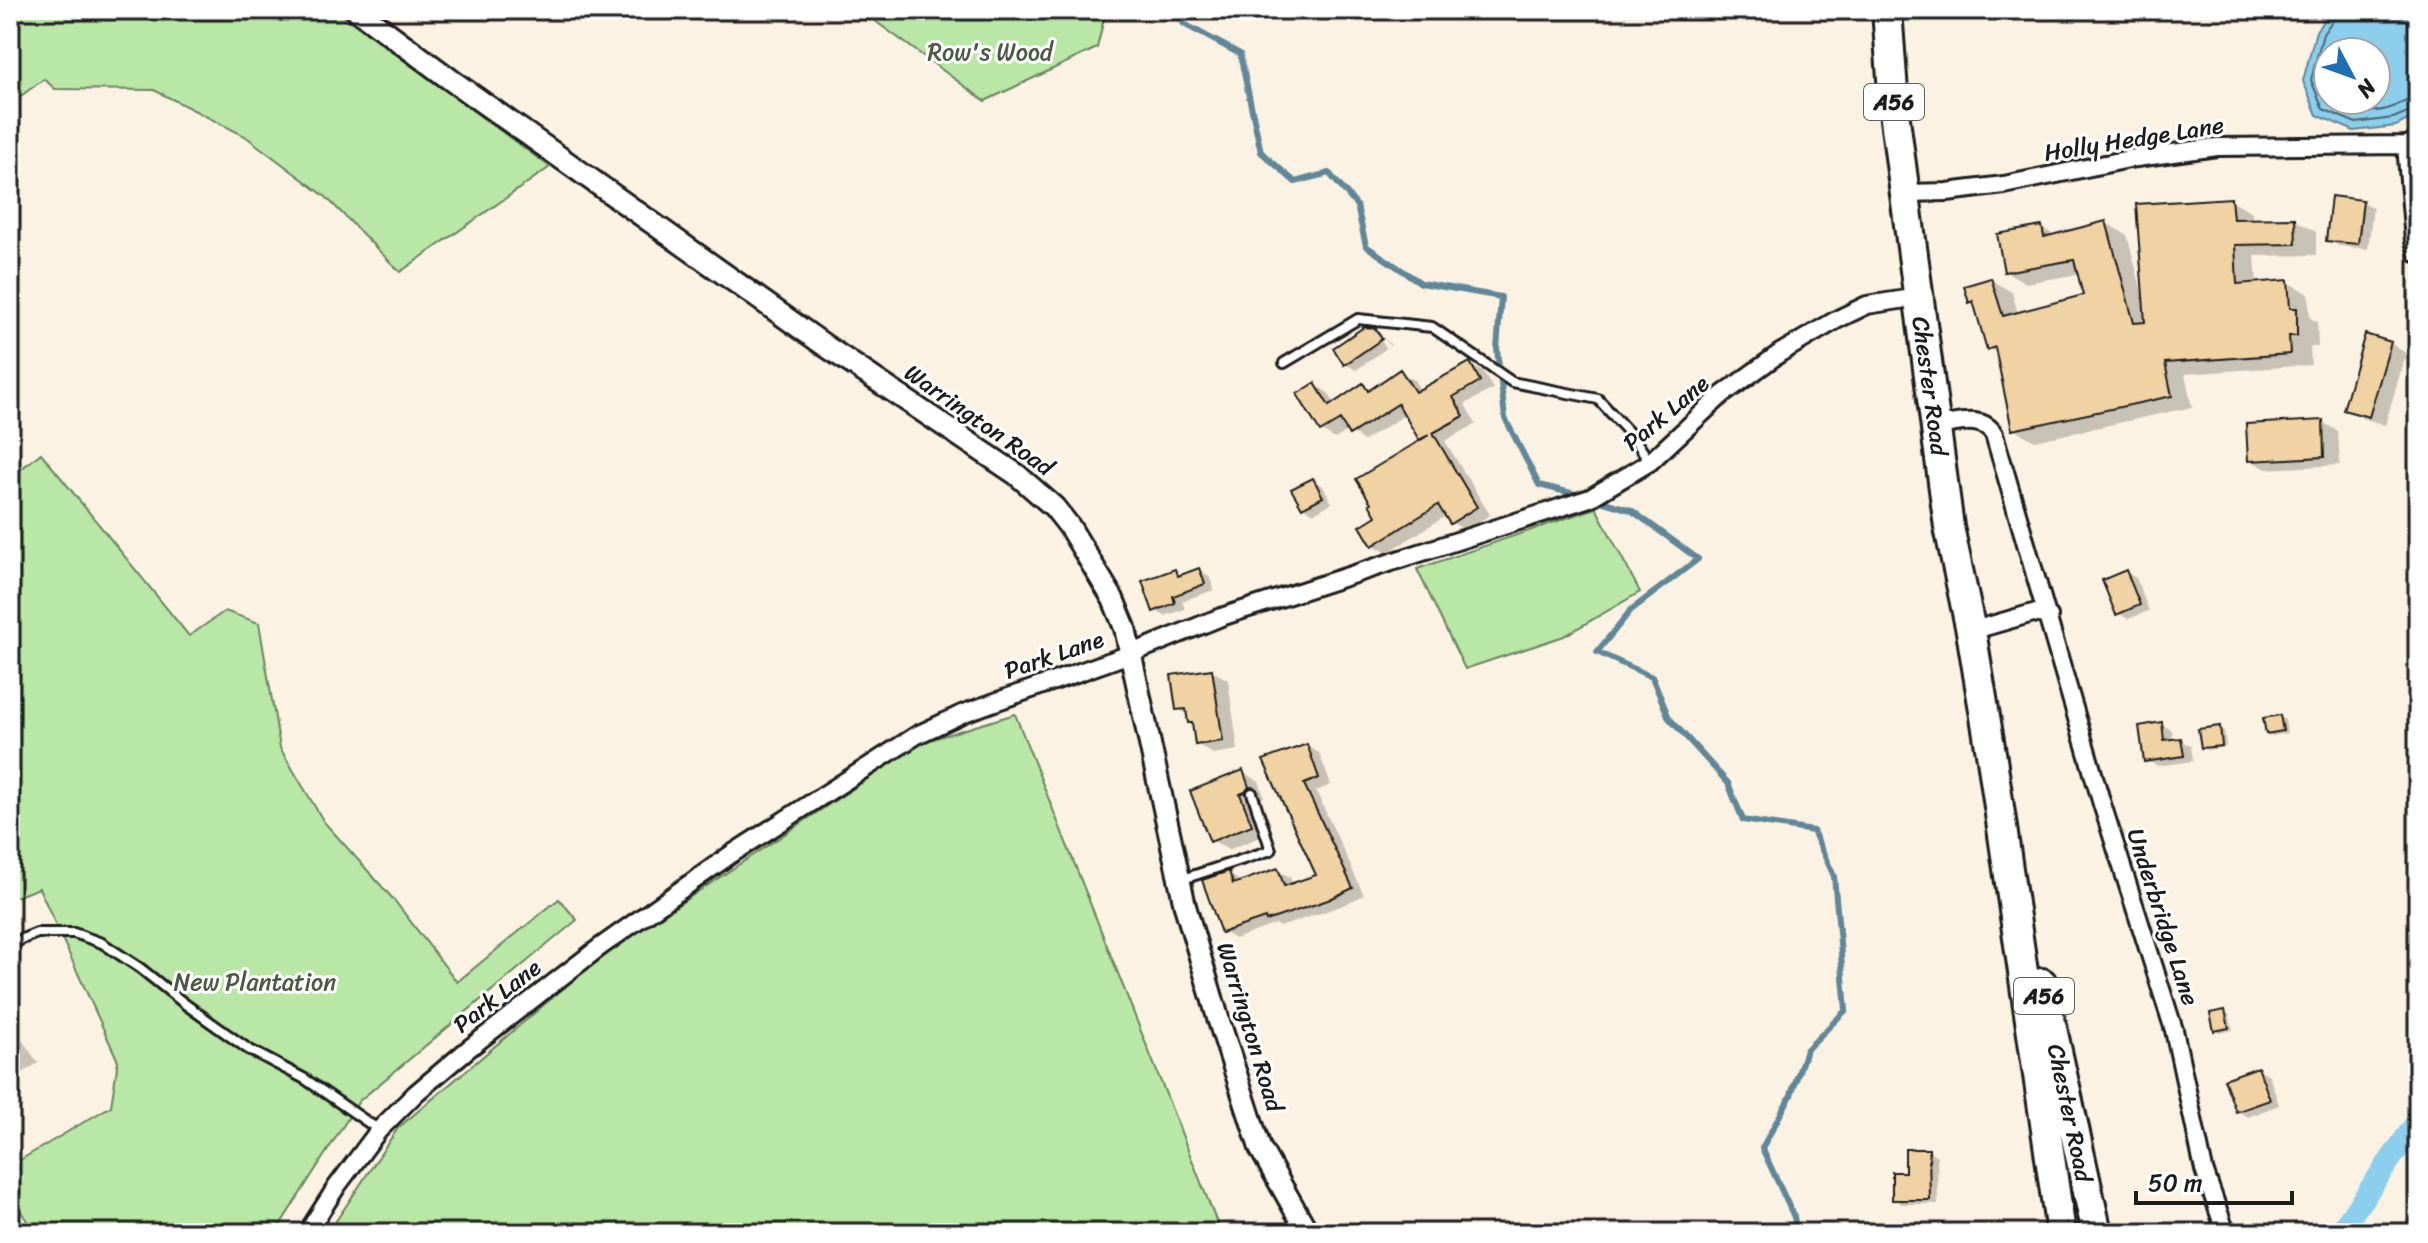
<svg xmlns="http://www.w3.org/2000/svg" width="2428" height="1243" font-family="Sriracha,sans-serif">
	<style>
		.green { fill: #b9e7a6; stroke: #6a8261; stroke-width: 2 }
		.water { fill: #8bcfed; stroke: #5f8799; stroke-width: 2; fill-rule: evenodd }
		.shadow { fill: #0003 }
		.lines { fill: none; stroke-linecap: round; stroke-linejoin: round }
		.shore { stroke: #486470; stroke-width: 2 }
		.stream { stroke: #5f8799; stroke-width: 6 }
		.canal { stroke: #8bcfed; stroke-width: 22 }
		.building { fill: #f1d2a3; stroke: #1c1c1c; stroke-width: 2 }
		.service-casing { stroke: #1c1c1c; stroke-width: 14 }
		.minor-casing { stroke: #1c1c1c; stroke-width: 22 }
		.tertiary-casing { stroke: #1c1c1c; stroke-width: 26 }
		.trunk-casing { stroke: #1c1c1c; stroke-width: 34 }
		.service { stroke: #fff; stroke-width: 8 }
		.minor { stroke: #fff; stroke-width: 16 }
		.tertiary { stroke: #fff; stroke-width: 20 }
		.trunk { stroke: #fff; stroke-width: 28 }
		.labels { text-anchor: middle; stroke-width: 6; stroke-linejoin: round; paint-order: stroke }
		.shield { fill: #fff; stroke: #606060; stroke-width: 2 }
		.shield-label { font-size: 22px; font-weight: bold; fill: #1c1c1c }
		.park-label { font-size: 24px; fill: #4b5945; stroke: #fff }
		.street-label { font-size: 24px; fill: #1c1c1c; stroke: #fff }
	</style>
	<rect width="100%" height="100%" fill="#fbf2e3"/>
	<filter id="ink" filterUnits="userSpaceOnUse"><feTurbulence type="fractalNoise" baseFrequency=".0125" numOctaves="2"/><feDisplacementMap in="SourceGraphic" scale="16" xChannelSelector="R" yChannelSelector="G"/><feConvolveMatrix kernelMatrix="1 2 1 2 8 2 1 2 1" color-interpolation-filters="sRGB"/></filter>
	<g filter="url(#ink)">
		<!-- green -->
		<path class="green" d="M10 10H335L550 167 400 272 326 197 245 136 154 90 55 89 44 79 10 104Z
			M860 10H1106L1097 48 985 101Z
			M41 453 189 636 225 611 259 623 280 748 324 822 394 900 457 982 559 899 577 920 359 1101 275 1233H35L10 1195V1166L111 1106 118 1061 39 888 10 899V478Z
			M1596 508 1640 592 1564 636 1465 669 1417 569Z
			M1015 714 1221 1233H328L398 1128 603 955 923 742Z"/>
		<!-- water -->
		<path class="water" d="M2331 10H2417L2418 115 2396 126 2354 131 2317 115 2303 81 2316 31ZM2328 52H2376V100H2328Z"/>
		<!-- shadow -->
		<path class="shadow" d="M2231 200 2252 212V220H2295L2316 232V255L2255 256 2257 284 2288 282 2309 294 2310 318 2317 322 2318 347H2310L2311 365 2185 374 2192 407 2035 441 2014 429 1998 354 1988 348 1976 305 1971 301 1990 280 2012 292 2018 314 2085 296 2079 274 2026 283 2005 271 2042 228 2056 236 2106 223 2127 235 2142 292H2144Z
			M2363 202 2373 208 2368 249 2339 246 2328 240Z
			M1374 330 1378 332H1375L1386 348 1390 346 1381 334 1391 345 1356 370 1345 364Z
			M2390 343 2406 353 2385 425 2362 418 2346 409Z
			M1469 364 1483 372 1493 389 1465 404 1476 424 1445 441 1490 515 1465 530 1451 522 1447 515 1387 553 1374 545 1379 516 1424 440 1406 414 1364 441 1349 430 1335 439 1322 431 1315 385 1328 393 1335 404 1363 385 1372 391 1400 372 1414 380 1421 391Z
			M2322 422 2338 431 2340 465 2266 469 2249 459Z
			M1313 480 1323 486 1332 503 1314 513 1303 507Z
			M1199 570 1209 576 1214 590 1182 601 1185 609 1165 616 1154 610 1175 571 1184 576Z
			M2126 572 2136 578 2149 611 2128 619 2118 613Z
			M1212 671 1228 680 1238 750 1213 754 1197 744 1189 715 1178 709Z
			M2280 717 2285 720 2287 733 2272 736 2268 733Z
			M2161 724 2172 730 2173 741 2180 740 2191 746 2193 761 2157 766 2146 760Z
			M2219 729 2224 731 2226 747 2207 750 2202 747Z
			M1307 746 1319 753 1331 785 1316 791 1364 895 1341 906 1280 927 1276 924 1235 939 1223 932 1229 873 1242 883 1277 870 1290 877 1293 885 1319 876 1265 761Z
			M1242 772 1259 781 1264 797 1255 803 1267 834 1228 850 1212 840Z
			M2224 1012 2229 1014 2233 1030 2220 1033 2216 1030Z
			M10 1022 38 1063 10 1081Z
			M2258 1069 2269 1075 2279 1105 2248 1117 2237 1111Z
			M1929 1151 1937 1156 1938 1204H1902L1894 1199 1906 1174Z"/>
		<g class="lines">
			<!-- shore -->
			<path class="shore" d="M2336 10 2335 17 2323 34 2311 80 2323 109 2356 123 2393 118 2418 108
				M2330 100C2348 112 2372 115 2393 107 2402 103 2408 99 2418 98"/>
			<!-- stream -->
			<path class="stream" d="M1174 10 1184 24 1240 54 1261 152 1295 182 1329 173 1357 206 1366 246 1421 283 1501 297 1497 349 1505 418 1539 485 1583 496
				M1594 499 1631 510 1698 559 1631 610 1597 652 1652 677 1669 718 1728 783 1743 820 1813 831 1834 876 1846 1010 1806 1050 1791 1095 1762 1148 1794 1217 1797 1233"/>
			<!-- canal -->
			<path class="canal" d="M2339 1233 2418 1120"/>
		</g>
		<!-- building -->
		<path class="building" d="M2331 196 2363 200 2358 244 2326 241Z
			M2231 198 2233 219 2295 218 2296 244 2235 245 2237 284 2288 280 2290 308H2297V336H2289L2290 354 2165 363 2172 396 2012 430 1995 347 1987 350 1973 301 1969 303 1964 286 1991 278 2003 316 2083 295 2074 260 2004 272 1997 234 2042 226 2044 237 2106 221 2134 323 2145 322 2136 204Z
			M1364 327 1375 328 1382 339 1344 365 1333 348Z
			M2365 334 2391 342 2369 417 2343 410Z
			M1470 362 1480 381 1453 397 1464 416 1433 433 1477 507 1450 524 1438 505 1372 546 1360 526 1376 516 1369 504 1371 503 1356 479 1429 435 1419 440 1398 404 1349 435 1340 420 1320 432 1297 394 1315 383 1329 406 1363 383 1368 391 1400 369 1415 392Z
			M2323 420 2324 457 2248 461 2246 424Z
			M1313 478 1323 497 1302 508 1291 489Z
			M1199 568 1205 584 1173 596 1175 603 1153 612 1142 581 1175 569 1178 576Z
			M2126 570 2140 605 2116 615 2102 580Z
			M1212 669 1223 741 1195 745 1192 723H1188L1186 709 1176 710 1171 675Z
			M2280 715 2283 731 2266 734 2263 718Z
			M2162 722 2164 740 2181 738 2184 756 2144 762 2139 726Z
			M2220 726 2222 746 2201 748 2198 729Z
			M1307 744 1319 778 1304 784 1353 888 1328 900 1266 921 1265 918 1221 933 1202 880 1229 871 1233 884 1278 868 1284 886 1316 875 1263 760Z
			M1243 770 1249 787 1245 792 1240 794 1252 825 1210 842 1190 791Z
			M2225 1010 2229 1028 2214 1031 2210 1013Z
			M2258 1067 2270 1100 2236 1112 2224 1079Z
			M1905 1149H1929L1930 1200H1892V1172H1905Z"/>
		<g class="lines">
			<defs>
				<path id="service" d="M1284 363 1358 319 1432 327 1512 382 1598 399 1633 437 1650 462
					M1180 880 1271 850 1252 793
					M10 944 37 933H74L102 943 140 968 185 1004 248 1049 305 1079 379 1130"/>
				<path id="minor" d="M2406 145 2414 241 2418 254
					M1906 193 1947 192 2004 185 2129 159 2217 147 2406 145 2418 141
					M1936 426C1956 424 1982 414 1994 434L2102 804 2174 1030 2204 1170 2226 1233
					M1971 631 2033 613 2049 616
					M307 1233 337 1186 379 1130 416 1093 467 1050 600 947 730 855 917 735 964 713 1130 654 1221 617 1590 498 1650 462 1722 395 1780 353 1838 319 1867 305 1919 297"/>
				<path id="tertiary" d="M357 10 451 80 827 347 1016 474 1054 507 1069 526 1113 599 1125 628 1185 906 1218 1018 1260 1148 1308 1233"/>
				<path id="trunk" d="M1887 10 1895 119 1949 527 1971 631 1992 759 2061 1233
					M2042 983 2097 1233"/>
			</defs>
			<!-- service casing -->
			<use href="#service" class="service-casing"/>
			<!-- minor casing -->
			<use href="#minor" class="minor-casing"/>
			<!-- tertiary casing -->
			<use href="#tertiary" class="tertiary-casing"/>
			<!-- trunk casing -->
			<use href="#trunk" class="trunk-casing"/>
			<!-- service -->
			<use href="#service" class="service"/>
			<!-- minor -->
			<use href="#minor" class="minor"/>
			<!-- tertiary -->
			<use href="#tertiary" class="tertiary"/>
			<!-- trunk -->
			<use href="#trunk" class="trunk"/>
		</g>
	</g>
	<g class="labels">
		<!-- shield labels -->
		<g class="shield">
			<rect x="1864" y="84" width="60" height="36" rx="6"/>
			<rect x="2014" y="978" width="60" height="36" rx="6"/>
		</g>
		<g class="shield-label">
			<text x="1894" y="110">A56</text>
			<text x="2044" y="1004">A56</text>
		</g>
		<!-- park labels -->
		<g class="park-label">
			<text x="990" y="60">Row's Wood</text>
			<text x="255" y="990">New Plantation</text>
		</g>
		<!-- street labels -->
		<g class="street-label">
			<text transform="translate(2134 139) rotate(-9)" y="8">Holly Hedge Lane</text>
			<text transform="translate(1930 386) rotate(82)" y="8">Chester Road</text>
			<text transform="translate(1666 413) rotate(-40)" y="8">Park Lane</text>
			<text transform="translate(979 420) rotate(35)" y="8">Warrington Road</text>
			<text transform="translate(1054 655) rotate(-19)" y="8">Park Lane</text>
			<text transform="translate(2163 917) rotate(72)" y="8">Underbridge Lane</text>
			<text transform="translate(497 996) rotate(-38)" y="8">Park Lane</text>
			<text transform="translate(1250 1027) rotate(73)" y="8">Warrington Road</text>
			<text transform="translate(2070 1113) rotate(78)" y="8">Chester Road</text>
		</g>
	</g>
	<!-- margin -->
	<rect width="2428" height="1243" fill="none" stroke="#fff" stroke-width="40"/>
	<rect x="20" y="20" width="2388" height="1203" fill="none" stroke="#1c1c1c" stroke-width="3" filter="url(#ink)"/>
	<!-- north arrow -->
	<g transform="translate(2352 76) rotate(131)"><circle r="38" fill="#ffffff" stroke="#a4a4a4" stroke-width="2"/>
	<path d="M0-6L14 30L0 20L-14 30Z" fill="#1f6fb2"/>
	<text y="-12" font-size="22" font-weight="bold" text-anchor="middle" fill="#1c1c1c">N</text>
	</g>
	<!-- scale -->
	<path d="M2136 1191v12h156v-12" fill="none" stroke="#1c1c1c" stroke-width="4"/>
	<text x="2148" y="1191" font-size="24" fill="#1c1c1c" stroke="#ffffff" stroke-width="6" paint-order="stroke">50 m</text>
</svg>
